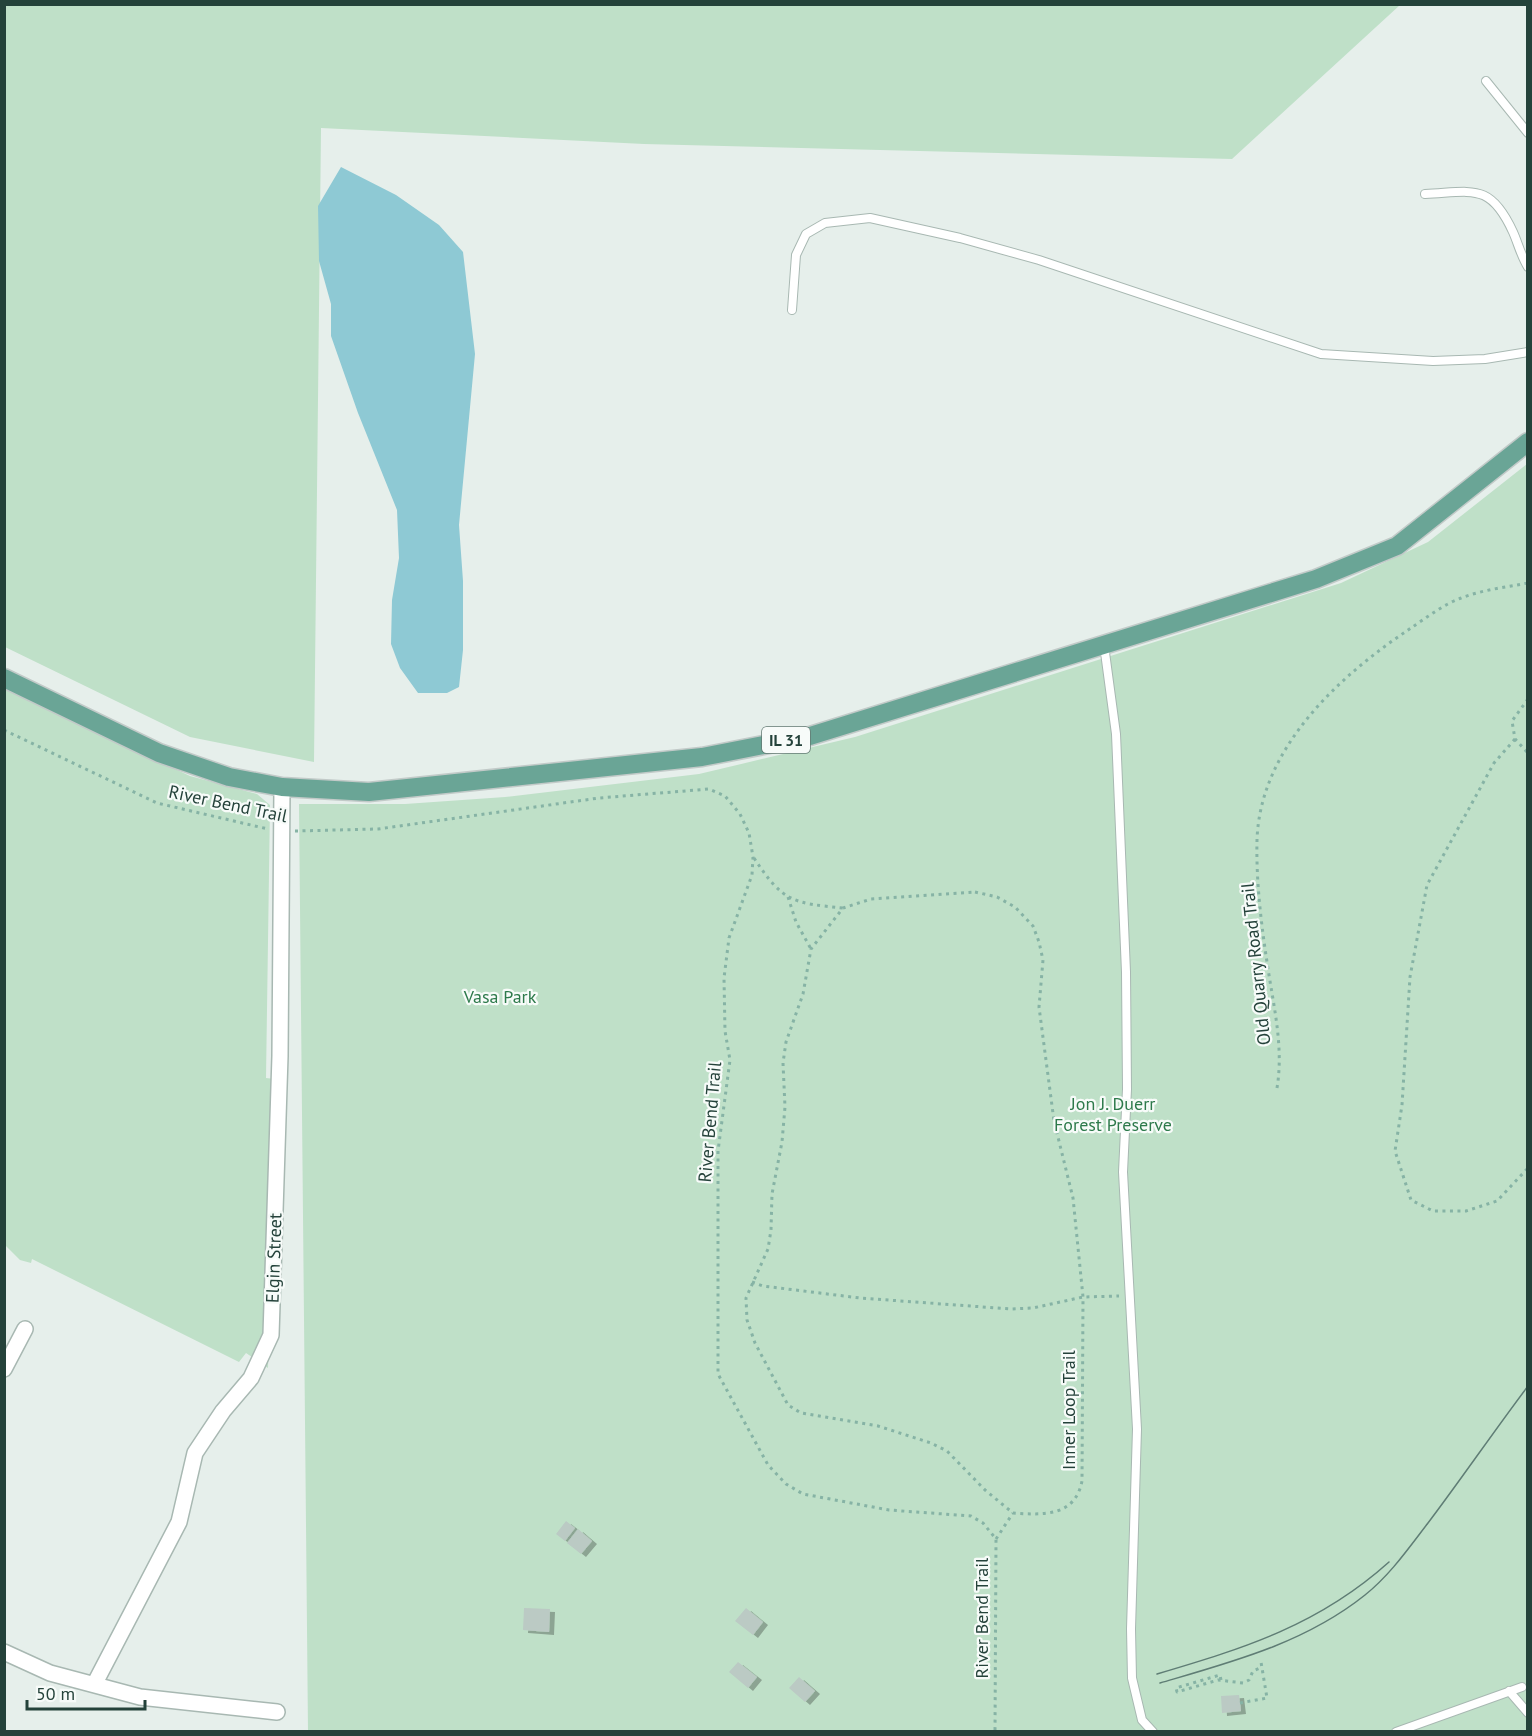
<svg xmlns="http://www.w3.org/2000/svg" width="1532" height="1736" font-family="'PT Sans',sans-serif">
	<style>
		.green { fill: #bfe0c8 }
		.water { fill: #8ec9d4 }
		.building { fill: #bbcac4; filter: url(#shadow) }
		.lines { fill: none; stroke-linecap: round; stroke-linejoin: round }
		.lane-casing { stroke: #a8b8b2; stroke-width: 10 }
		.street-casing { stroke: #a8b8b2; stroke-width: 18 }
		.primary-casing { stroke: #c2cac8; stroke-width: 21 }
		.path { stroke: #86b3a5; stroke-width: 3; stroke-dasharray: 3 4.5; stroke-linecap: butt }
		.lane { stroke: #fff; stroke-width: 8 }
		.street { stroke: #fff; stroke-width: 15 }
		.primary { stroke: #6aa596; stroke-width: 18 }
		.tram { stroke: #5f7d75; stroke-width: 1.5 }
		.labels { text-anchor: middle; stroke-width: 4.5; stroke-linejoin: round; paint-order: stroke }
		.shield { fill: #f7fbf9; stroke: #637a73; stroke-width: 1.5 }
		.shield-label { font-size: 16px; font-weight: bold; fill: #24423a }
		.street-label { font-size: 18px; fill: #24423a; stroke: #f7fbf9 }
		.park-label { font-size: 18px; fill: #2d7a4b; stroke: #f7fbf9 }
	</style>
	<defs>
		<filter id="shadow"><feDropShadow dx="5" dy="3" stdDeviation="0" flood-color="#0004"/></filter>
	</defs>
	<rect width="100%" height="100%" fill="#e6efeb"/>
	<!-- green -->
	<path class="green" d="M4 5H1400L1232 159 644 144 321 128 314 762 190 737 5 647Z
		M1527 464V1731H308L299 804H405L505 797 699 774 855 737 1341 583 1428 542Z
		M4 689 190 776 257 794 270 805 266 1078 275 1079 268 1368 246 1353 239 1362 32 1259 31 1263 20 1260 5 1245Z"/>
	<!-- water -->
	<path class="water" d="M341 167 396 195 439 225 463 252 475 354 459 525 463 581V650L459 687 447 693H418L400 668 391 644 392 600 399 558 397 510 358 413 331 336V304L319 261 318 206Z"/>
	<!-- building -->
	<path class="building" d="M566 1521 575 1528 565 1541 556 1534Z
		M578 1529 592 1541 581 1554 567 1543Z
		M524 1608 550 1609 549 1632 523 1630Z
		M746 1608 763 1622 753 1635 735 1621Z
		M738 1662 757 1677 748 1688 729 1672Z
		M799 1677 815 1691 805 1702 789 1688Z
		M1239 1695 1241 1711 1222 1713 1221 1696Z"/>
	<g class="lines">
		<defs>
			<path id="lane" d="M1486 81 1528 133
				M1425 194C1473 192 1490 182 1513 232 1518 243 1521 256 1528 267
				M792 310 796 255 806 234 825 223 870 218 960 238 1039 260 1321 354 1433 361 1485 359 1528 352
				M1104 645 1116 734 1126 972 1127 1089 1123 1172 1137 1429 1131 1629 1132 1678 1142 1720 1153 1732
				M1509 1691 1528 1713
				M1396 1732 1522 1687"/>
			<path id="street" d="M4 1369 25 1329
				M4 1652 50 1673 140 1697 277 1712
				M95 1683 179 1522 195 1453 223 1411 251 1378 271 1335 280 1056 282 787"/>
			<path id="primary" d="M4 678 159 753 229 777 282 787 369 792 702 757 810 736 1316 579 1397 546 1528 442"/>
		</defs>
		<!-- lane casing -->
		<use href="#lane" class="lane-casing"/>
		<!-- street casing -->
		<use href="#street" class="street-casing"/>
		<!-- primary casing -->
		<use href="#primary" class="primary-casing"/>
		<!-- path -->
		<path class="path" d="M1528 699 1512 721 1515 739 1528 753
			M4 730 157 803 268 829
			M1515 739 1494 763 1427 885 1410 977 1402 1105 1395 1151 1411 1200 1433 1211H1466L1497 1201 1528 1168
			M295 831 378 829 599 798 709 789 725 796 740 814 749 833 753 857 752 875 729 938 724 978 725 1031 730 1060 718 1151V1374L768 1465 786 1484 803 1494 889 1510 971 1516 983 1523 996 1539 995 1732
			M754 858C783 902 792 903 843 908
			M975 892 997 897 1015 907 1033 926 1039 942 1043 960 1039 1007 1054 1121 1073 1198 1083 1297 1082 1481C1075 1517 1043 1515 1013 1513L985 1490 947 1451 931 1443 878 1426 801 1413 788 1405 755 1343 747 1320 746 1298 768 1249 771 1230 772 1194 782 1142 785 1107 783 1063 786 1042 803 994 811 949 843 908 871 899Z
			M788 897 796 922 811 949
			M1277 1088C1284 1046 1273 1004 1267 962 1261 923 1256 880 1257 840 1260 748 1339 676 1411 628 1426 618 1444 604 1461 598 1482 590 1506 587 1528 583
			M752 1282 763 1286 860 1298 1011 1309 1033 1308 1083 1297 1119 1296
			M996 1539 1013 1513
			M1221 1680 1220 1675 1176 1688 1177 1692 1218 1680 1243 1683 1249 1680 1253 1671 1262 1667
			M1240 1703 1267 1698 1261 1662"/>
		<!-- lane -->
		<use href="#lane" class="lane"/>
		<!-- street -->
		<use href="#street" class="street"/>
		<!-- primary -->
		<use href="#primary" class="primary"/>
		<!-- tram -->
		<path class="tram" d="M1157 1674C1245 1648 1319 1625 1389 1562
			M1160 1683C1232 1662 1305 1643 1365 1595 1390 1575 1408 1549 1428 1523 1462 1478 1494 1431 1528 1386"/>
	</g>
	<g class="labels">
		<!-- shield labels -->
		<rect class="shield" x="762" y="727" width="48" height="26" rx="4.5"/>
		<g class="shield-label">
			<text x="786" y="746">IL 31</text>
		</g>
		<!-- street labels -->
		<g class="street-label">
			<text transform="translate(228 804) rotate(12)" y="6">River Bend Trail</text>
			<text transform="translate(1256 964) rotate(-96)" y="6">Old Quarry Road Trail</text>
			<text transform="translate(710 1122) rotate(-85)" y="6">River Bend Trail</text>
			<text transform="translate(274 1258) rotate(-88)" y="6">Elgin Street</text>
			<text transform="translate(1069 1410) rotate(-90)" y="6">Inner Loop Trail</text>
			<text transform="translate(982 1618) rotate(-90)" y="6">River Bend Trail</text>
		</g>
		<!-- park labels -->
		<g class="park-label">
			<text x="500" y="1003">Vasa Park</text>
			<text x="1113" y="1110">Jon J. Duerr<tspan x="1113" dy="21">Forest Preserve</tspan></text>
		</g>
	</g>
	<!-- border -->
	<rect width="1532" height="1736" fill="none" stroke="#24423a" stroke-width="12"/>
	<!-- scale -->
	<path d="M27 1700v9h118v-9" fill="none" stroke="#24423a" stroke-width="3"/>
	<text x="36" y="1700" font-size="18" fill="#24423a" stroke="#f7fbf9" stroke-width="4.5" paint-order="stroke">50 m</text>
</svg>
